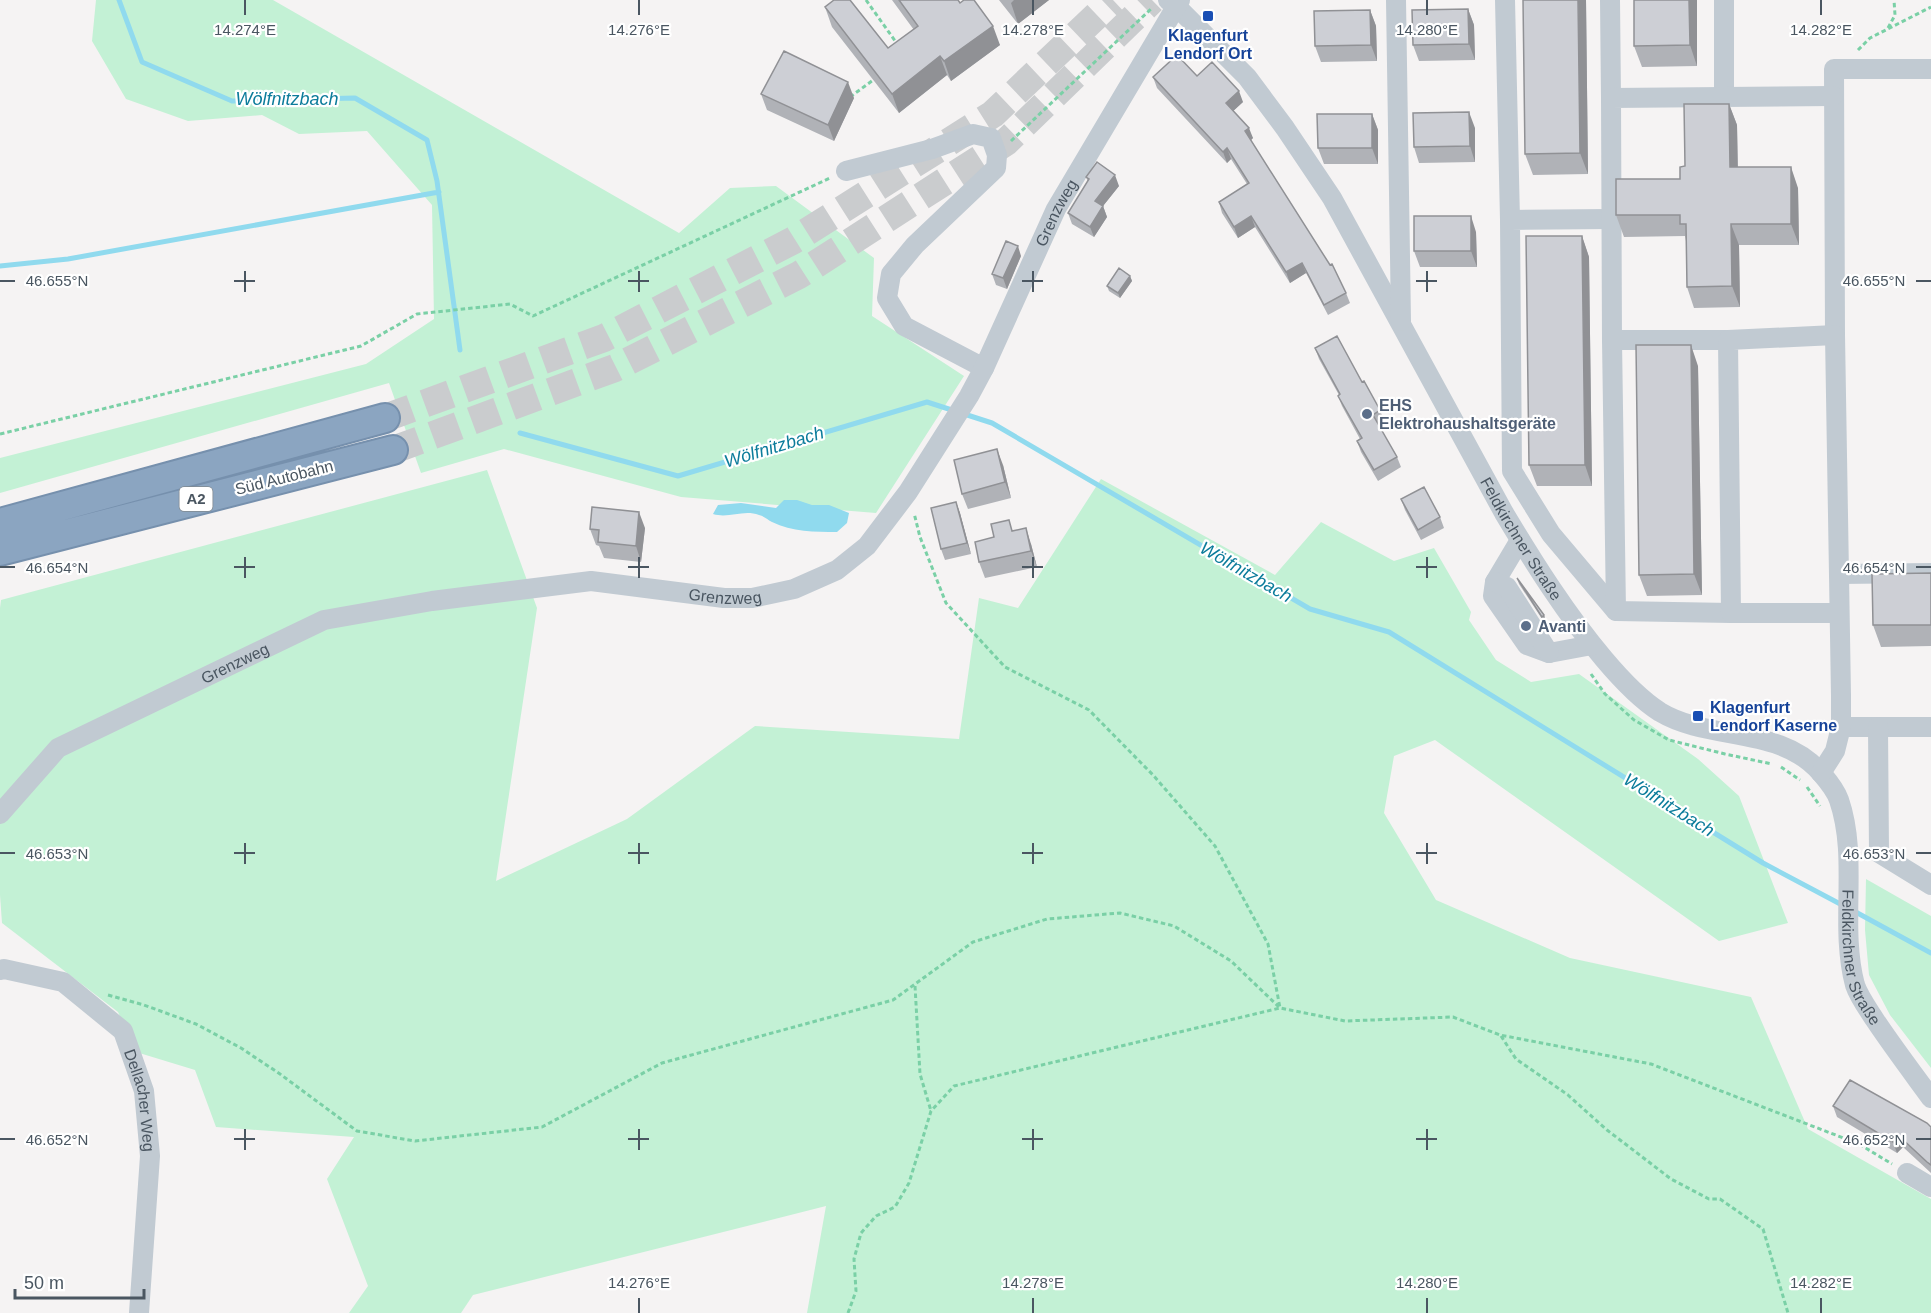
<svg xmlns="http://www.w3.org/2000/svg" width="1931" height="1313" font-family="Arial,sans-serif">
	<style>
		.green { fill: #c3f1d5 }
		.water { fill: #90daee }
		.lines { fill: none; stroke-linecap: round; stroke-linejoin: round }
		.stream { stroke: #90daee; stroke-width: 5 }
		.highway-tunnel { stroke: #caccce; stroke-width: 28; stroke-dasharray: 28 14; stroke-linecap: butt }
		.highway-casing { stroke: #7690ad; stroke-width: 32 }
		.path { stroke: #7ad0a6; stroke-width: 3; stroke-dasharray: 4.5 3; stroke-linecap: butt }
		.minor { stroke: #c1cad2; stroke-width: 20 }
		.highway { stroke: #8ba5c1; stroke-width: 28 }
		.wall { fill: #b0b2b7 }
		.shaded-wall { fill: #909195 }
		.building { fill: #cdcfd5; stroke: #909195; stroke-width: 1.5 }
		.ticks { fill: none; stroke: #4a5661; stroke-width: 2 }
		.transit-dot { fill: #1a4fb4; stroke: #fff; stroke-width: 2 }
		.service-dot { fill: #5c6f8a; stroke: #fff; stroke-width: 2 }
		.labels { text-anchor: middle; stroke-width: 4.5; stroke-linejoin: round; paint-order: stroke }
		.shield { fill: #fff; stroke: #808990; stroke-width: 1.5 }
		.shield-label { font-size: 15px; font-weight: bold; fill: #4a5661 }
		.transit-label { font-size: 16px; font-weight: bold; fill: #164399; stroke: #fff }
		.street-label { font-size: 16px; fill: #4a5661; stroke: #fff }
		.service-label { font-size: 16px; font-weight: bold; fill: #4e5e75; stroke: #fff; text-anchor: start }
		.water-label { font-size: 18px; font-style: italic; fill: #0c7c9b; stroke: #fff }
		.ticks-label { font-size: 15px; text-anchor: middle; fill: #4a5661; stroke: #fff; stroke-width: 4.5; stroke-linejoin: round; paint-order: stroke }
	</style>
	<rect width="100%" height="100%" fill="#f5f3f3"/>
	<!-- green -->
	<path class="green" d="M96 0H273L679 233 730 188 776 186 874 258 872 316 964 376 876 513 681 497 504 449 421 473 389 383 0 493V458L366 364 434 319 432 205 367 131 299 134 262 115 188 121 126 99 92 41Z
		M487 470 537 608 496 881 627 819 755 726 959 739 979 598 1018 608 1101 479 1275 575 1321 522 1394 561 1434 548 1471 612 1469 620 1496 660 1531 682 1579 674 1698 759 1739 796 1788 923 1719 941 1435 740 1394 756 1384 813 1436 900 1570 958 1751 997 1808 1129 1931 1199V1313H807L826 1206 473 1295 461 1313H349L368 1286 327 1179 354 1137 216 1127 195 1070 136 1052 118 1012 2 923 0 895V608L1 600Z
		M1866 879 1931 916V1068L1890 1015 1869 975 1865 930Z"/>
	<!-- water -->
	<path class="water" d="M784 500H797L812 505H829L849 513 847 523 837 532C815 532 792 532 772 522 768 520 764 516 759 515 743 509 729 519 713 514L718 505 741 503 776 508Z"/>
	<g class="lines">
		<!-- stream -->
		<path class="stream" d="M119 0 142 62 232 101 355 98 427 140 437 181 460 350
			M0 266 68 259 439 192
			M520 433 678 476 927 402 992 423 1310 609 1389 632 1763 863 1844 906
			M1852 910 1931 953"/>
		<!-- highway-tunnel -->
		<path class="highway-tunnel" d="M385 418 604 338 794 240 993 114 1113 0
			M393 450 615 368 799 275 1006 142 1152 0"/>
		<defs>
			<path id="highway" d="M0 523 385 418
				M0 551 393 450"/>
		</defs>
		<!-- highway casing -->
		<use href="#highway" class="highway-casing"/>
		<!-- path -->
		<path class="path" d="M866 0 898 45
			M1888 28 1895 15 1894 0
			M1858 50 1870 38 1931 7
			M850 97 876 78
			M1011 141 1152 8
			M0 434 361 346 417 314 510 304 533 316 830 178
			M1591 674 1605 694 1634 720 1669 740 1725 754 1772 764
			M1781 767 1800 780
			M1807 787 1820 806
			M915 986 920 1074 931 1111
			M108 995 144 1005 196 1024 241 1048 280 1074 357 1131 415 1141 542 1127 662 1063 893 1000 973 942 1047 919 1120 913 1174 926 1231 961 1280 1008 1345 1021 1453 1017 1500 1035 1651 1064 1859 1144 1892 1164
			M1501 1036 1516 1059 1568 1095 1607 1130 1671 1179 1709 1199H1720L1763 1229 1788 1313
			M848 1313 856 1291 854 1259 861 1233 876 1216 895 1207 909 1183 931 1111 954 1086 1280 1008 1268 944 1215 846 1153 775 1089 710 1005 667 946 603 920 537 914 513"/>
		<!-- minor -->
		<g class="minor">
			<path id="s1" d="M1168 0 1177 7 1247 77 1285 128 1332 198 1504 513C1534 563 1566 614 1604 659 1620 678 1638 698 1660 712 1710 742 1781 725 1822 774 1828 781 1836 791 1839 800 1859 858 1839 925 1855 985 1859 997 1868 1009 1875 1020 1893 1047 1912 1072 1931 1098"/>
			<path d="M1396 0 1401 321"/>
			<path d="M1505 0 1510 220"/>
			<path d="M1610 0 1611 98"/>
			<path d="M1724 0V98"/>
			<path d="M846 171 932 149 973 134 991 138 997 155 996 168 915 245 891 274 887 298 904 326 984 368"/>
			<path d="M1610 219 1510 220 1512 471 1551 534 1616 611"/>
			<path d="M1835 335 1834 69H1931"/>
			<path d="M1612 340 1616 611 1731 613"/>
			<path d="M1728 340H1612L1611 98 1833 96"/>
			<path d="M1520 540 1495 582 1493 596 1527 645 1549 653 1592 645"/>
			<path d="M1839 574 1931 573"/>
			<path d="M1495 582 1507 587 1549 653"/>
			<path d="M1841 727H1931"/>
			<path d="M1878 727 1879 853 1931 885"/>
			<path d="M1821 773 1835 751 1841 727V695L1835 335 1728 340 1731 613H1839"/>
			<path id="s2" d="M0 814 58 748 324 620 432 601 591 581 724 598H752L794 589 837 570 867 546 908 492 969 396 984 368 1056 209 1180 0"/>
			<path id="s3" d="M0 970 4 969 63 982 123 1031 144 1091 150 1156 139 1313"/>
			<path d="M1907 1173 1931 1187"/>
		</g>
		<!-- highway -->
		<use href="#highway" class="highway"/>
	</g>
	<!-- wall -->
	<path class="wall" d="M892 0H958L1000 45 951 81 947 75 899 113 832 27 825 7 888 48 914 30Z
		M999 0H1049L1018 24Z
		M1586 0 1588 174 1533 175 1525 154Z
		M1634 0H1697V66L1642 67 1634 46Z
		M1468 9 1474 25 1475 60 1419 61 1413 45Z
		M1370 10 1376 26 1377 61 1321 62 1315 46Z
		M1197 76 1243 102 1233 111 1253 138 1251 140 1346 293 1350 303 1328 315 1306 273 1290 283 1255 227 1238 238 1222 213 1219 202 1247 184 1231 159 1227 163 1157 88 1153 77Z
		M761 94 854 98 834 141 767 110Z
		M1729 104 1737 125 1738 167 1798 188 1799 245H1739L1740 307 1694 308 1687 287 1686 241 1685 236 1624 237 1616 215 1680 179 1685 166Z
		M1372 114 1378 130V164H1324L1318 148Z
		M1475 128V162L1419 163 1414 147Z
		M1086 177 1119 186 1103 206 1107 217 1094 237 1072 224 1068 213 1088 182Z
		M1476 232 1477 267H1420L1414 251Z
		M1582 236 1589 257 1592 486H1537L1529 465Z
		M1021 256 1007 289 996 285 992 274Z
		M1130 276 1132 281 1120 298 1109 291 1107 286Z
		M1315 348 1362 382 1380 410 1384 421 1378 424 1397 457 1401 467 1378 481 1361 452 1357 441 1360 439 1342 406 1338 396 1339 395 1319 359Z
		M1698 366 1702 595 1647 596 1639 575Z
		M1003 465 1011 498 968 509 962 494Z
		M1401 499 1440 517 1444 528 1421 540 1405 510Z
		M956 502 960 513 971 554 945 560 941 549Z
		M645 528 641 562 604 558 599 546 596 545 590 529Z
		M1013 530 1031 544 1037 567 985 578 979 562Z
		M1931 573V646L1881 647 1873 625Z
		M1517 578 1544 615 1546 621 1544 622 1519 584Z
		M1833 1106 1931 1127V1173L1903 1147 1897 1153 1837 1117Z"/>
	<!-- shaded-wall -->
	<path class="shaded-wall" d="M1014 0H1049L1018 24 1011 3Z
		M1578 0H1586L1588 174 1580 153Z
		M1689 0H1697V66L1690 45Z
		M1468 9 1474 25 1475 60 1469 44Z
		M1370 10 1376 26 1377 61 1371 45Z
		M993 26 1000 45 951 81 944 61Z
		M940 56 947 75 899 113 892 94Z
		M848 82 854 98 834 141 828 125Z
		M1239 91 1243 102 1230 114 1226 103Z
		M1729 104 1737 125 1738 188 1730 167Z
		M1469 112 1475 128V162L1470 146Z
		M1372 114 1378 130V164L1372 148Z
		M1249 128 1253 138 1249 142 1245 131Z
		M1227 148 1231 159 1227 163 1223 152Z
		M1791 167 1798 188 1799 245 1791 224Z
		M1115 175 1119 186 1103 206 1107 217 1094 237 1090 227 1095 201Z
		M1251 216 1255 227 1238 238 1234 227Z
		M1471 216 1476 232 1477 267 1471 251Z
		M1731 224 1739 245 1740 307 1732 286Z
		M1582 236 1589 257 1592 486 1585 465Z
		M1018 246 1021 256 1007 289 1003 278Z
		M1302 263 1306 273 1290 283 1286 272Z
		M1130 276 1132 281 1120 298 1118 293Z
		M1691 345 1698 366 1702 595 1694 574Z
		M997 449 1003 465 1011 498 1005 482Z
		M956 502 960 513 971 554 967 543Z
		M639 512 645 528 641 562 636 546Z
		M1026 528 1031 544 1037 567 1031 551Z
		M1544 615 1546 621 1544 622 1542 617Z
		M1899 1136 1903 1147 1897 1153 1893 1142Z"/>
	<!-- building -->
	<path class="building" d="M834 0H850L888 48 918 26 899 0H958L960 3 964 0H974L993 26 944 61 940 56 892 94 825 7Z
		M1523 0H1578L1580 153 1525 154Z
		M1634 0H1689L1690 45 1634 46Z
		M1468 9 1469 44 1413 45 1412 10Z
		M1370 10 1371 45 1315 46 1314 11Z
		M784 51 848 82 828 125 761 94Z
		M1177 55 1197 76 1212 62 1239 91 1226 103 1249 128 1245 131 1330 265 1332 264 1346 293 1324 305 1302 263 1286 272 1251 216 1234 227 1219 202 1249 183 1227 148 1223 152 1153 77Z
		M1684 104H1729L1730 167H1791V224H1731L1732 286 1687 287 1686 224H1680V215H1616V179H1680V167L1685 166Z
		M1469 112 1470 146 1414 147 1413 113Z
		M1317 114H1372V148H1318Z
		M1097 162 1115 175 1095 201 1103 206 1090 227 1068 213 1089 179 1086 177Z
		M1414 216H1471V251H1414Z
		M1526 236H1582L1585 465H1529Z
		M1006 241 1018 246 1003 278 992 274Z
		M1119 268 1130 276 1118 293 1107 286Z
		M1337 336 1362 382 1364 381 1380 410 1373 415 1397 457 1374 470 1357 441 1362 438 1338 396 1340 394 1315 348Z
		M1636 345H1691L1694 574 1639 575Z
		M997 449 1005 482 962 494 954 460Z
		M1424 487 1440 517 1418 530 1401 499Z
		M956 502 967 543 941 549 931 508Z
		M592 507 639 512 636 546 598 542 599 530 590 529Z
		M1009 520 1012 531 1026 528 1031 551 979 562 975 542 994 537 991 524Z
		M1931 573V625H1873L1872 574Z
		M1517 578 1544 615 1542 617Z
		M1850 1080 1927 1123 1931 1127V1165L1927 1162 1899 1136 1893 1142 1833 1106Z"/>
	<!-- ticks -->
	<path class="ticks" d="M245 0V15M639 0V15M1033 0V15M1427 0V15M1821 0V15M245 271V292M639 271V292M1033 271V292M1427 271V292M0 281H15M234 281H255M628 281H649M1022 281H1043M1416 281H1437M1916 281H1931M245 557V578M639 557V578M1033 557V578M1427 557V578M0 567H15M234 567H255M628 567H649M1022 567H1043M1416 567H1437M1916 567H1931M245 843V864M639 843V864M1033 843V864M1427 843V864M0 853H15M234 853H255M628 853H649M1022 853H1043M1416 853H1437M1916 853H1931M245 1129V1150M639 1129V1150M1033 1129V1150M1427 1129V1150M0 1139H15M234 1139H255M628 1139H649M1022 1139H1043M1416 1139H1437M1916 1139H1931M639 1298V1313M1033 1298V1313M1427 1298V1313M1821 1298V1313"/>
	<!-- markers -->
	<g class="transit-dot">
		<rect x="1202" y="10" width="12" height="12" rx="3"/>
		<rect x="1692" y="710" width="12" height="12" rx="3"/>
	</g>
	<g class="service-dot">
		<circle cx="1367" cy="414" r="6"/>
		<circle cx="1526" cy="626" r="6"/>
	</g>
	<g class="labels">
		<!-- shield labels -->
		<rect class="shield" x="179.5" y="487" width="33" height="24" rx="4.5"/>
		<g class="shield-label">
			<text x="196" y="504">A2</text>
		</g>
		<!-- transit labels -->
		<g class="transit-label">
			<text x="1208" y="41">Klagenfurt<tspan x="1208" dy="18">Lendorf Ort</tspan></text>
			<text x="1710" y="713" text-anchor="start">Klagenfurt<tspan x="1710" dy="18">Lendorf Kaserne</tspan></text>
		</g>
		<!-- street labels -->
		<g class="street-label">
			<text dy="6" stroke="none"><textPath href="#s2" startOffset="1328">Grenzweg</textPath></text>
			<text transform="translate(284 477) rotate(-14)" y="6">Süd Autobahn</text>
			<text dy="6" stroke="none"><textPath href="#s1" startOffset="648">Feldkirchner Straße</textPath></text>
			<text dy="6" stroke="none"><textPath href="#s2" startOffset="788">Grenzweg</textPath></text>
			<text dy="6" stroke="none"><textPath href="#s2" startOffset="284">Grenzweg</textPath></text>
			<text dy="6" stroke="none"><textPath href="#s1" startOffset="1240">Feldkirchner Straße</textPath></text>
			<text dy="6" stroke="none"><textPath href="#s3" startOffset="214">Dellacher Weg</textPath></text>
		</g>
		<!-- service labels -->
		<g class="service-label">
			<text x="1379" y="411">EHS<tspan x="1379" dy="18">Elektrohaushaltsgeräte</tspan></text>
			<text x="1538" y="632">Avanti</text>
		</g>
		<!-- water labels -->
		<g class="water-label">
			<text x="287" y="105">Wölfnitzbach</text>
			<text transform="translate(774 447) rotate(-17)" y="6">Wölfnitzbach</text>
			<text transform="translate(1246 572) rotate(30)" y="6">Wölfnitzbach</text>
			<text transform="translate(1669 805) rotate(32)" y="6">Wölfnitzbach</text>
		</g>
	</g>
	<g class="ticks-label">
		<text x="245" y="35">14.274°E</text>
		<text x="639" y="35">14.276°E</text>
		<text x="1033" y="35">14.278°E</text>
		<text x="1427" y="35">14.280°E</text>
		<text x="1821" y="35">14.282°E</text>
		<text x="57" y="286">46.655°N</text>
		<text x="1874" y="286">46.655°N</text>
		<text x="57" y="573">46.654°N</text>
		<text x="1874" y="573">46.654°N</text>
		<text x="57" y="859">46.653°N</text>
		<text x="1874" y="859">46.653°N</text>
		<text x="57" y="1145">46.652°N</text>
		<text x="1874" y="1145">46.652°N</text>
		<text x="639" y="1288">14.276°E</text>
		<text x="1033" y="1288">14.278°E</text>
		<text x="1427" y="1288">14.280°E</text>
		<text x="1821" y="1288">14.282°E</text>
	</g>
	<!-- scale -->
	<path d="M15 1289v9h129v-9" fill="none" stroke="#4a5661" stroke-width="3"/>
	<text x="24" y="1289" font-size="18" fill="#4a5661" stroke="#ffffff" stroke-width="4.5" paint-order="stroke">50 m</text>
</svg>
